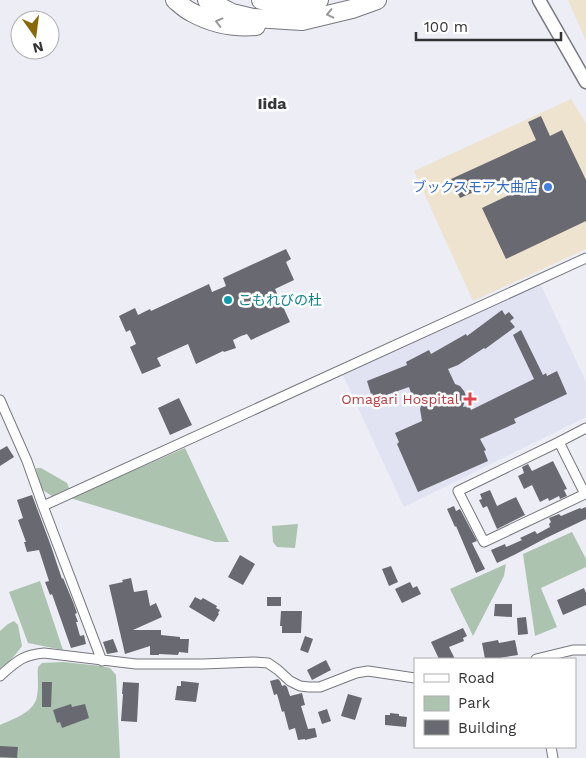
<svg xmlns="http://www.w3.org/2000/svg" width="586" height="758" font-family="'Work Sans','Noto Sans JP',sans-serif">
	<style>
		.commercial { fill: #ede3ce }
		.built { fill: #e1e2f2 }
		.green { fill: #acc3b0 }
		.building { fill: #696a71 }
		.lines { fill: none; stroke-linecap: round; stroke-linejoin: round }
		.street-casing { stroke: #77787f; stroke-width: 11 }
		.secondary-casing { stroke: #77787f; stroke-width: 15 }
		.highway-casing { stroke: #77787f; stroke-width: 20 }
		.street { stroke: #fff; stroke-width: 9 }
		.secondary { stroke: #fff; stroke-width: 12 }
		.highway { stroke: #fff; stroke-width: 18 }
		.oneway { stroke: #99999a }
		.shop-dot { fill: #3f7fe0; stroke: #fff; stroke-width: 2 }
		.culture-dot { fill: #0f9aa8; stroke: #fff; stroke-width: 2 }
		.health-dot { fill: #e0444e; stroke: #fff; stroke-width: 2 }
		.labels { text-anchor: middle; stroke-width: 5; stroke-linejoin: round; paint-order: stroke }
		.shop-label { font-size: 14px; fill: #366cbe; stroke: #fff; text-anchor: end }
		.culture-label { font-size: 14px; fill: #0d838f; stroke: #fff; text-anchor: start }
		.health-label { font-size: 14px; fill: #be3a42; stroke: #fff; text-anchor: end }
		.quarter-label { font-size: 16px; font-weight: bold; fill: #36373d; stroke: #fff }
	</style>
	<rect width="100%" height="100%" fill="#ededf5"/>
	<!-- commercial -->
	<path class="commercial" d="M568 0H586V41Z
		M571 99 586 123V249L473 301 414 171Z"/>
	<!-- built -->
	<path class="built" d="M540 283 586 382V417L404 507 342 373Z"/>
	<!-- green -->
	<path class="green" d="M185 448 229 542H215L70 498Z
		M37 468H41L67 483 69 488 52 496 41 489 36 469Z
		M298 524 295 548 277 547 273 542 272 526Z
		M572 532 586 559V567L541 588 557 627 535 636 523 554Z
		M506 564 504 576 473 636 450 589Z
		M40 581 63 650 28 643 9 592Z
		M14 621 18 625 22 646C16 654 9 663 0 668V631L8 624Z
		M63 662 101 666 110 668 116 675 120 758H0V725C13 719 35 712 37 696 39 686 37 677 38 667L42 663Z"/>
	<!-- building -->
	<path class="building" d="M541 116 550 136 562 130 586 180V221L506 259 482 208 513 193 506 178 460 198 451 179 536 140 528 122Z
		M286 249 291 259 286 262 294 280 275 289 290 322 251 340 247 334 241 336 233 340 236 348 224 352 223 351 196 364 188 344 157 358 161 366 142 374 130 347 136 344 130 330 126 332 119 316 135 308 138 315 150 309 151 311 209 284 212 292 226 286 223 278Z
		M502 310 505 315 509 312 514 318 510 321 515 327 485 349 484 348 458 365 448 369 455 384 460 386 464 391 466 396 463 407 469 406 471 410 534 379 513 335 521 330 543 375 546 373 547 376 557 371 567 394 514 419 516 423 480 439 486 450 484 451 488 461 418 492 397 444 399 442 395 433 422 421 420 409 421 406 416 394 412 396 409 387 375 399 372 393 371 394 367 381 407 365 406 362 429 350 431 354 466 334 467 336Z
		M179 398 192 425 170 435 158 408Z
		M7 446 14 457 0 466V450Z
		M553 461 567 489 564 490 567 496 560 499 559 496 549 501 548 498 540 502 532 485 524 489 518 476 524 473 522 467 528 464 532 471Z
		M490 490 497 506 516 497 525 515 497 529 487 506 483 508 479 500 482 499 480 494Z
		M32 495 51 546 62 579 63 578 73 602 77 613 75 614 78 622H76L80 636 84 635 86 644 71 648 52 594 50 595 45 582 49 581 39 550 27 552 24 542H26L18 520 23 518 17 500Z
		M454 506 456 511 460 509 477 541 472 543 485 569 476 573 456 526 455 527 447 509Z
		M586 507V519L546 538 514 555 497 563 491 550 505 544 506 547 522 540 520 538 535 531 537 534 550 527 549 524 551 522 549 518 559 514 561 516 580 508 581 509Z
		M240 555 255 564 243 585 228 577Z
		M391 566 398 582 389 586 382 569Z
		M131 578 134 592 147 590 150 606 156 603 162 617 133 630H161V635L180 637V639H189L188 653 179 652 178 655 159 654V655H150V646L125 654 109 585 123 582 122 580Z
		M410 582 413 588 417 586 421 594 402 603 395 589Z
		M584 588 586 593V605L563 615 557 600Z
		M195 597 201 600 203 598 217 606 216 608 220 610 218 613 219 614 214 622 189 607Z
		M267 597H281V606H267Z
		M495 604H512V617L494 616Z
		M281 611H302L301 633H282V626H280Z
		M526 617 528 634 518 635 517 618Z
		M463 628 467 636 463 638 464 641 449 647 455 659H439L431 642Z
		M305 636 313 639 308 653 300 650Z
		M113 639 118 652 107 654 103 642Z
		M498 640 499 643 515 640 518 655 493 659H485L482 643Z
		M326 660 331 670 312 680 307 670Z
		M278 679 280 681 282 686 285 685 287 687 290 696 302 693 305 705 301 706 308 729 315 728 317 737 305 740V739L298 740 295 728 289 730 284 711 282 712 277 694 274 695 270 681Z
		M181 681 199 683 196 702 175 700 177 686H181Z
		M42 682H52L51 707H42Z
		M123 682 139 683 137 722 121 721 123 694H122Z
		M348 694 362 698 355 720 341 716Z
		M71 704 72 707 85 704 89 718 62 728 60 722 57 723 53 710Z
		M327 709 331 721 322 724 318 712Z
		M390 713 399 714V716L407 717 406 727 385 725V715H390Z
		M0 746 18 747 17 758 0 757Z"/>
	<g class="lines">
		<defs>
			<path id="street" d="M0 400 27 461 43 506 102 661
				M559 442 458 491 484 542 585 494 559 442 586 428
				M43 506 586 258
				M536 659 573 650H586
				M0 676C16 662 22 655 44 653L136 664H203L254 662 268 663 278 670 290 681 300 686 309 687H320L356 673 368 671 415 678
				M551 747 553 758"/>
			<path id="secondary" d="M539 0 586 82"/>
			<path id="highway" d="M175 0C180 4 185 9 191 12 211 23 234 28 256 26
				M207 0 232 13 253 18 302 21 352 9 377 0
				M261 0C280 4 300 5 319 0"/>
		</defs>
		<!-- street casing -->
		<use href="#street" class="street-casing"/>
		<!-- secondary casing -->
		<use href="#secondary" class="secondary-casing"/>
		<!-- highway casing -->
		<use href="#highway" class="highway-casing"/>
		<!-- street -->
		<use href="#street" class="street"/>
		<!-- secondary -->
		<use href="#secondary" class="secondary"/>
		<!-- highway -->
		<use href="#highway" class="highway"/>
	</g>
	<!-- one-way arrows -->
	<defs><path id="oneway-chevron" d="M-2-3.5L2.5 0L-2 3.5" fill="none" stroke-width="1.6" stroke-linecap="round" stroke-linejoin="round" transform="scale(1.25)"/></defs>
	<g class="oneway">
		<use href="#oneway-chevron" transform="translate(330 14) rotate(167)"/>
		<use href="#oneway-chevron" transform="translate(219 22) rotate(-166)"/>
	</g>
	<!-- markers -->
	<circle class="shop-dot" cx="548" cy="187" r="5"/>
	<circle class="culture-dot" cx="228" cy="300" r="5"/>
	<path class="health-dot" d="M467.5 391.5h5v5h5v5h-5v5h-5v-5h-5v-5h5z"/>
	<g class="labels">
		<!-- shop labels -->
		<g class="shop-label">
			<text x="538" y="192">ブックスモア大曲店</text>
		</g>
		<!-- culture labels -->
		<g class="culture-label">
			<text x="238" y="305">こもれびの杜</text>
		</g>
		<!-- health labels -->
		<g class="health-label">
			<text x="459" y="404">Omagari Hospital</text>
		</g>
		<!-- quarter labels -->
		<g class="quarter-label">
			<text x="272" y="109">Iida</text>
		</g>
	</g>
	<!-- legend -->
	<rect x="414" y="658" width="162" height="90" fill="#ffffff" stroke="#adadaf"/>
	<rect x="424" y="674" width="25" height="8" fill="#ffffff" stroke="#adadaf"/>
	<text x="458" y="683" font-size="15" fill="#333336">Road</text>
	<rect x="424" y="696" width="25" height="15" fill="#acc3b0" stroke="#adadaf"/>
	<text x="458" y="708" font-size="15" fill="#333336">Park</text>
	<rect x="424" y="720" width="25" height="15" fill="#696a71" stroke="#adadaf"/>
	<text x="458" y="733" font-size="15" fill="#333336">Building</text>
	<!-- north arrow -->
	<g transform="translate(35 35) rotate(166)"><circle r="24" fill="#ffffff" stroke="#adadaf"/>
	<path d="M0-4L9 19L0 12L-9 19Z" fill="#886905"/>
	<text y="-8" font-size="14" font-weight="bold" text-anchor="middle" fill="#333336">N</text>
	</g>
	<!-- scale -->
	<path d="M416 32v8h145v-8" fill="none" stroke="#333336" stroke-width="2.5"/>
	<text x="424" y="32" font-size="15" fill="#333336" stroke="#ffffff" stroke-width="4" paint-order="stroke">100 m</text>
</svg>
